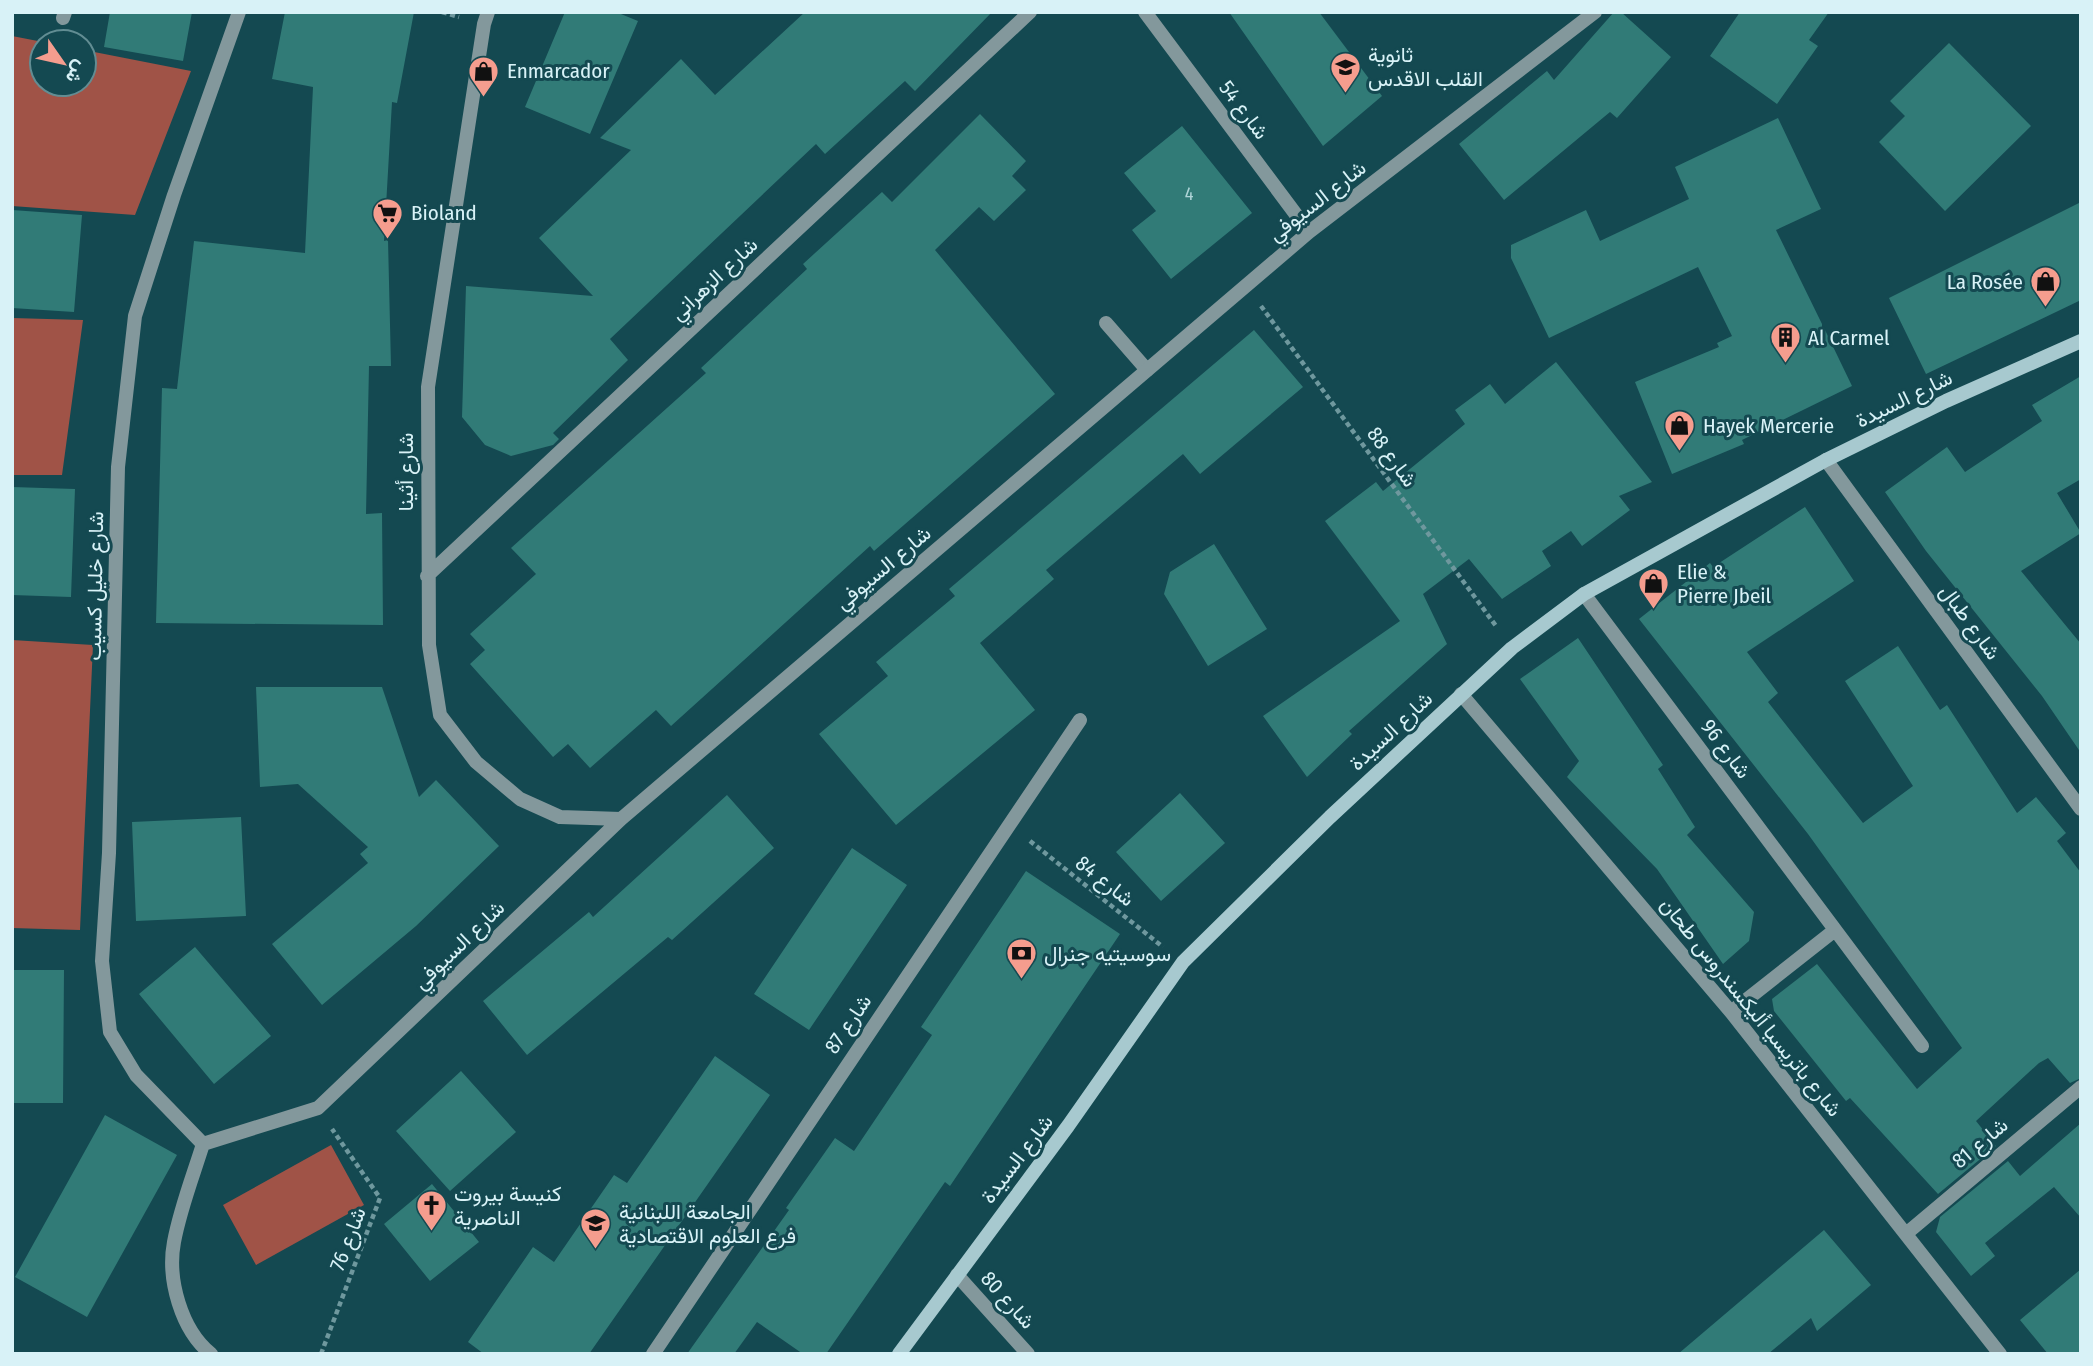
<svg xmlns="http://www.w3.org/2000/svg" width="2093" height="1366" font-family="'Fira Sans Condensed',Vazirmatn,sans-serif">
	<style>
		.green { fill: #a05347 }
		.building { fill: #317b77 }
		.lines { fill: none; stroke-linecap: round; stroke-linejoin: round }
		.path { stroke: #6f989e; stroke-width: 4.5; stroke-dasharray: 5 3.5; stroke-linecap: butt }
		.lane { stroke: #83989c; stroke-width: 14 }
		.street { stroke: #83989c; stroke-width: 14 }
		.secondary { stroke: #a7c9cf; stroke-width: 14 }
		.labels { text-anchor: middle; stroke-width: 6; stroke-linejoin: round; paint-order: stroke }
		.number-label { font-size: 18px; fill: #aed4d7 }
		.poi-label { font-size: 21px; fill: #d8f2f7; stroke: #144951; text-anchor: start }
		.street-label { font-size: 21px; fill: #d8f2f7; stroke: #144951 }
	</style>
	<rect width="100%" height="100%" fill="#144951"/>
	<!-- green -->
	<path class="green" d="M12 36 43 42 42 84H84V50L191 71 135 215 12 206Z
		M12 318 83 320 62 475H12Z
		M12 640 93 645 80 930 12 928Z
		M331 1145 364 1205 256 1265 223 1205Z"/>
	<!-- building -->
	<path class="building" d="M110 12H192L183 61 104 47Z
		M285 12H414L397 103 392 102 384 241 388 240 391 366H369L366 514 382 513 383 625 156 623 162 388 177 389 194 241 305 253 313 87 272 79Z
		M565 12H616L638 21 590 134 525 107Z
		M805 12H992L915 91 905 81 825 154 816 144 610 339 628 360 553 433 559 439 553 445 511 456 485 445 462 417 466 286 593 296 539 238 631 150 600 138 681 59 715 95Z
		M1229 12H1319L1382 96 1323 146Z
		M1614 12H1621L1671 57 1617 118 1610 112 1504 200 1459 144 1547 71 1554 80Z
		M1740 12H1829L1809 40 1818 46 1777 104 1710 56Z
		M1949 43 2031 126 1945 211 1879 142 1905 116 1890 101Z
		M980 114 1026 161 1012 176 1026 190 994 221 979 207 935 250 1055 394 874 551 870 546 671 726 656 710 590 768 568 744 553 757 470 664 485 650 470 634 536 574 511 548 706 373 701 368 807 269 803 264 882 192 892 202Z
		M1778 118 1821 209 1776 230 1822 324V332L1825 330 1852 386 1742 440 1744 444 1672 474 1635 382 1719 347 1717 343 1732 336 1698 267 1549 338 1511 258V245L1586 210 1600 241 1689 199 1675 167Z
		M1182 126 1252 213 1171 279 1132 230 1156 211 1124 173Z
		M2081 202V300L1926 374 1889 298Z
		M12 210 82 215 74 312 12 308Z
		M1254 330 1303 387 1200 474 1183 454 1046 570 1054 579 980 643 1035 710 896 825 819 734 888 676 876 662 955 596 949 589Z
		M1556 362 1652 482 1619 496 1630 510 1582 546 1571 531 1542 551 1551 566 1502 599 1469 559 1423 594 1447 644 1349 731 1352 734 1307 777 1263 716 1400 621 1325 521 1376 482 1383 491 1465 424 1455 410 1490 384 1505 404Z
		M2081 376V479L2057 493 2081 533 2021 571 2081 644V753L2042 696 1926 551 1885 492 1947 447 1965 472 2042 421 2032 405Z
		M12 487 75 489 71 597 12 595Z
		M1805 507 1854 581 1747 652 1778 693 1768 702 1863 823 1913 786 1845 681 1898 646 1940 710 1947 705 2017 813 2036 797 2066 833 2057 841 2081 873V1078L2070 1083 2048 1058 2039 1063 1976 1121 1996 1146 1938 1194 1850 1098 1846 1101 1774 1011 1772 999 1817 964 1917 1089 1962 1048 1808 834 1639 619 1710 563 1713 567Z
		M1214 544 1267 629 1208 666 1164 594 1170 572Z
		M1578 638 1663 765 1658 769 1695 827 1687 835 1754 912 1749 941 1723 964 1657 869 1567 777 1579 761 1520 679Z
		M256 687H382L419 797 436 780 499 846 416 926 322 1005 272 944 368 863 360 854 368 847 298 784 260 787Z
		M1180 793 1225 843 1161 901 1116 852Z
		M727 795 774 848 672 940 668 937 527 1055 483 1001 589 912 593 917Z
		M241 817 246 916 136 921 132 822Z
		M852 848 907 885 809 1030 754 994Z
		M1026 871 1120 934 950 1186 945 1182 826 1354H803L757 1322 734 1354H687L789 1210 786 1208 835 1138 854 1151 932 1035 921 1027Z
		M195 947 271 1036 214 1084 139 994Z
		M12 970H64L63 1103H12Z
		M715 1056 770 1095 589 1354H484L468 1342 533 1247 554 1262 614 1175 627 1183Z
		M461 1071 516 1132 450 1191 396 1131Z
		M105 1115 177 1155 87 1317 15 1277Z
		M2081 1123V1218L2054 1187 1985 1243 1995 1256 1971 1276 1936 1232 1940 1217 2008 1161 2020 1176Z
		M432 1184 479 1242 430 1281 384 1224Z
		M1824 1230 1871 1285 1817 1331 1811 1318 1768 1354H1678Z
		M2081 1269V1354H2048L2020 1320Z"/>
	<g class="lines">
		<!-- path -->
		<path class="path" d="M442 12 459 17
			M1261 306 1496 626
			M1030 841 1163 947
			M321 1354 380 1198 332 1129"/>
		<!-- lane -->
		<path class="lane" d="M1106 323 1147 370"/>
		<!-- street -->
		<path class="street" d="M488 12 484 24 428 387 429 645 440 715 476 762 520 799 560 817 621 819
			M1145 12 1309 232
			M63 18 65 12
			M1826 460 2081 809
			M427 576 1030 12
			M1584 594 1922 1046
			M1461 694 1731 1012 2000 1354
			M1731 1012 1835 930
			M203 1144 318 1108 621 819 1309 232 1595 12
			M203 1144 136 1075 110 1032 102 961 109 853 118 467 135 316 174 195 239 12
			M203 1144C193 1176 180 1209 174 1242 167 1279 181 1330 211 1354
			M1907 1233 2081 1087
			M957 1275 1028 1354
			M653 1354 1080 720"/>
		<!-- secondary -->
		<path class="secondary" d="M899 1354 1068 1126 1183 962 1330 817 1512 648 1584 594 1826 460 1946 401 2081 341"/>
	</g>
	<!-- icons -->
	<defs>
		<symbol id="school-pin" viewBox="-11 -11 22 30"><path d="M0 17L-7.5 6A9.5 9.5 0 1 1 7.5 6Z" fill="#f59d8e" stroke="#144951"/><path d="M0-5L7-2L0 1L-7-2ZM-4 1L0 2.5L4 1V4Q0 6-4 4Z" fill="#111"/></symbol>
		<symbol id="shop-pin" viewBox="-11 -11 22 30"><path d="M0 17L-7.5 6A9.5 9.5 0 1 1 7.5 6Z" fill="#f59d8e" stroke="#144951"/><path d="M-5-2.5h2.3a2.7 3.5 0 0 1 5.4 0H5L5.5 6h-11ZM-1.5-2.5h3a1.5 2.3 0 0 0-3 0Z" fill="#111"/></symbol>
		<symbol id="supermarket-pin" viewBox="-11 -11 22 30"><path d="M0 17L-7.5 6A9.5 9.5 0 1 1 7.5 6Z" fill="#f59d8e" stroke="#144951"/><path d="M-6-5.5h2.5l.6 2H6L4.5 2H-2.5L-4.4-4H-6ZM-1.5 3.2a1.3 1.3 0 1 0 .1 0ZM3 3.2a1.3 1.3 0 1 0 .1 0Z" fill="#111"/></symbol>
		<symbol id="building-pin" viewBox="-11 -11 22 30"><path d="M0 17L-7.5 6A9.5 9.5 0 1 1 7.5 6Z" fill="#f59d8e" stroke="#144951"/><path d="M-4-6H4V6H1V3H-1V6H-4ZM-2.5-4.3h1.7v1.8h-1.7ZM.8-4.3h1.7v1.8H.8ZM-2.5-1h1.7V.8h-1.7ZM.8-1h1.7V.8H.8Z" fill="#111"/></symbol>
		<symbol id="bank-pin" viewBox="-11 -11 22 30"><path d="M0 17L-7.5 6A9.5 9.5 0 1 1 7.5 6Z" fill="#f59d8e" stroke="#144951"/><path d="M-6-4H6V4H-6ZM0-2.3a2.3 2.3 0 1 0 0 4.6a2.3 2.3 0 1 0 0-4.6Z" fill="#111"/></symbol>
		<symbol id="church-pin" viewBox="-11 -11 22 30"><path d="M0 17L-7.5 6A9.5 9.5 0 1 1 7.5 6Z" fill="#f59d8e" stroke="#144951"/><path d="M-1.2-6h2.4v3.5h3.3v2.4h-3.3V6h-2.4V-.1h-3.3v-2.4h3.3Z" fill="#111"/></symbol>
	</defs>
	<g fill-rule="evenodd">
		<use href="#school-pin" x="1328" y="50" width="35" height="47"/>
		<use href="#shop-pin" x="466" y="54" width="35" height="47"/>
		<use href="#supermarket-pin" x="370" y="196" width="35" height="47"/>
		<use href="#shop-pin" x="2028" y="264" width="35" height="47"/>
		<use href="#building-pin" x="1768" y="320" width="35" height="47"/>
		<use href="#shop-pin" x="1662" y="408" width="35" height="47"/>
		<use href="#shop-pin" x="1636" y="566" width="35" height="47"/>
		<use href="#bank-pin" x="1004" y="936" width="35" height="47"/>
		<use href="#church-pin" x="414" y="1188" width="35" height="47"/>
		<use href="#school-pin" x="578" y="1206" width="35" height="47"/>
	</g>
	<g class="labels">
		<!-- number labels -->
		<g class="number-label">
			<text x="1189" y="200">4</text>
		</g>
		<!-- poi labels -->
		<g class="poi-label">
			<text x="1368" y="62">ثانوية<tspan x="1368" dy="24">القلب الاقدس</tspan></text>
			<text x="507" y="78">Enmarcador</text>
			<text x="411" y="220">Bioland</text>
			<text x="2023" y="289" text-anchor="end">La Rosée</text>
			<text x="1808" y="345">Al Carmel</text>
			<text x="1703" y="433">Hayek Mercerie</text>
			<text x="1677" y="579">Elie &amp;<tspan x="1677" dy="24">Pierre Jbeil</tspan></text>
			<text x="1044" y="961">سوسيتيه جنرال</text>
			<text x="454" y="1201">كنيسة بيروت<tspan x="454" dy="24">الناصرية</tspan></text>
			<text x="619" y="1219">الجامعة اللبنانية<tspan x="619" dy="24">فرع العلوم الاقتصادية</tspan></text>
		</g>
		<!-- street labels -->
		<g class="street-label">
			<text transform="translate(1244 110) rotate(53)" y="7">شارع 54</text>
			<text transform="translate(1317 201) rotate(-38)" y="7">شارع السيوفي</text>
			<text transform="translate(714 279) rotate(-43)" y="7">شارع الزهراني</text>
			<text transform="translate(1904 399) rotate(-26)" y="7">شارع السيدة</text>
			<text transform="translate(1392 457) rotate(54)" y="7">شارع 88</text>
			<text transform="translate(406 472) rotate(-90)" y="7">شارع أثينا</text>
			<text transform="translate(883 568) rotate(-40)" y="7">شارع السيوفي</text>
			<text transform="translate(95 586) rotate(-89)" y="7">شارع خليل كسيب</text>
			<text transform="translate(1970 622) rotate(54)" y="7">شارع طبال</text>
			<text transform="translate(1391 731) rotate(-43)" y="7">شارع السيدة</text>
			<text transform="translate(1726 749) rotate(53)" y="7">شارع 96</text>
			<text transform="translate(1105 881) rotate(38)" y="7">شارع 84</text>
			<text transform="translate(459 945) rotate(-44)" y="7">شارع السيوفي</text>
			<text transform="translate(1751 1007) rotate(51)" y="7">شارع باتريسيا أليكسندروس طحان</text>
			<text transform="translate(848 1024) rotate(-56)" y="7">شارع 87</text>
			<text transform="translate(1980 1143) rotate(-40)" y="7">شارع 81</text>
			<text transform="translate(1017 1159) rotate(-53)" y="7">شارع السيدة</text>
			<text transform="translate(348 1239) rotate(-69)" y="7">شارع 76</text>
			<text transform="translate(1008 1300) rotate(48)" y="7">شارع 80</text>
		</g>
	</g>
	<!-- border -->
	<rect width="2093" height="1366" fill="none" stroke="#d8f2f7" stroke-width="28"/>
	<!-- north arrow -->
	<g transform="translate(63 63) rotate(124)"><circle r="33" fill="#144951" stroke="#628d93" stroke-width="2"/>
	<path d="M0-5L12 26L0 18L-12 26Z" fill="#f59d8e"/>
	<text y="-10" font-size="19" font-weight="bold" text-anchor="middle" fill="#d8f2f7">ش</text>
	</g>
</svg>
